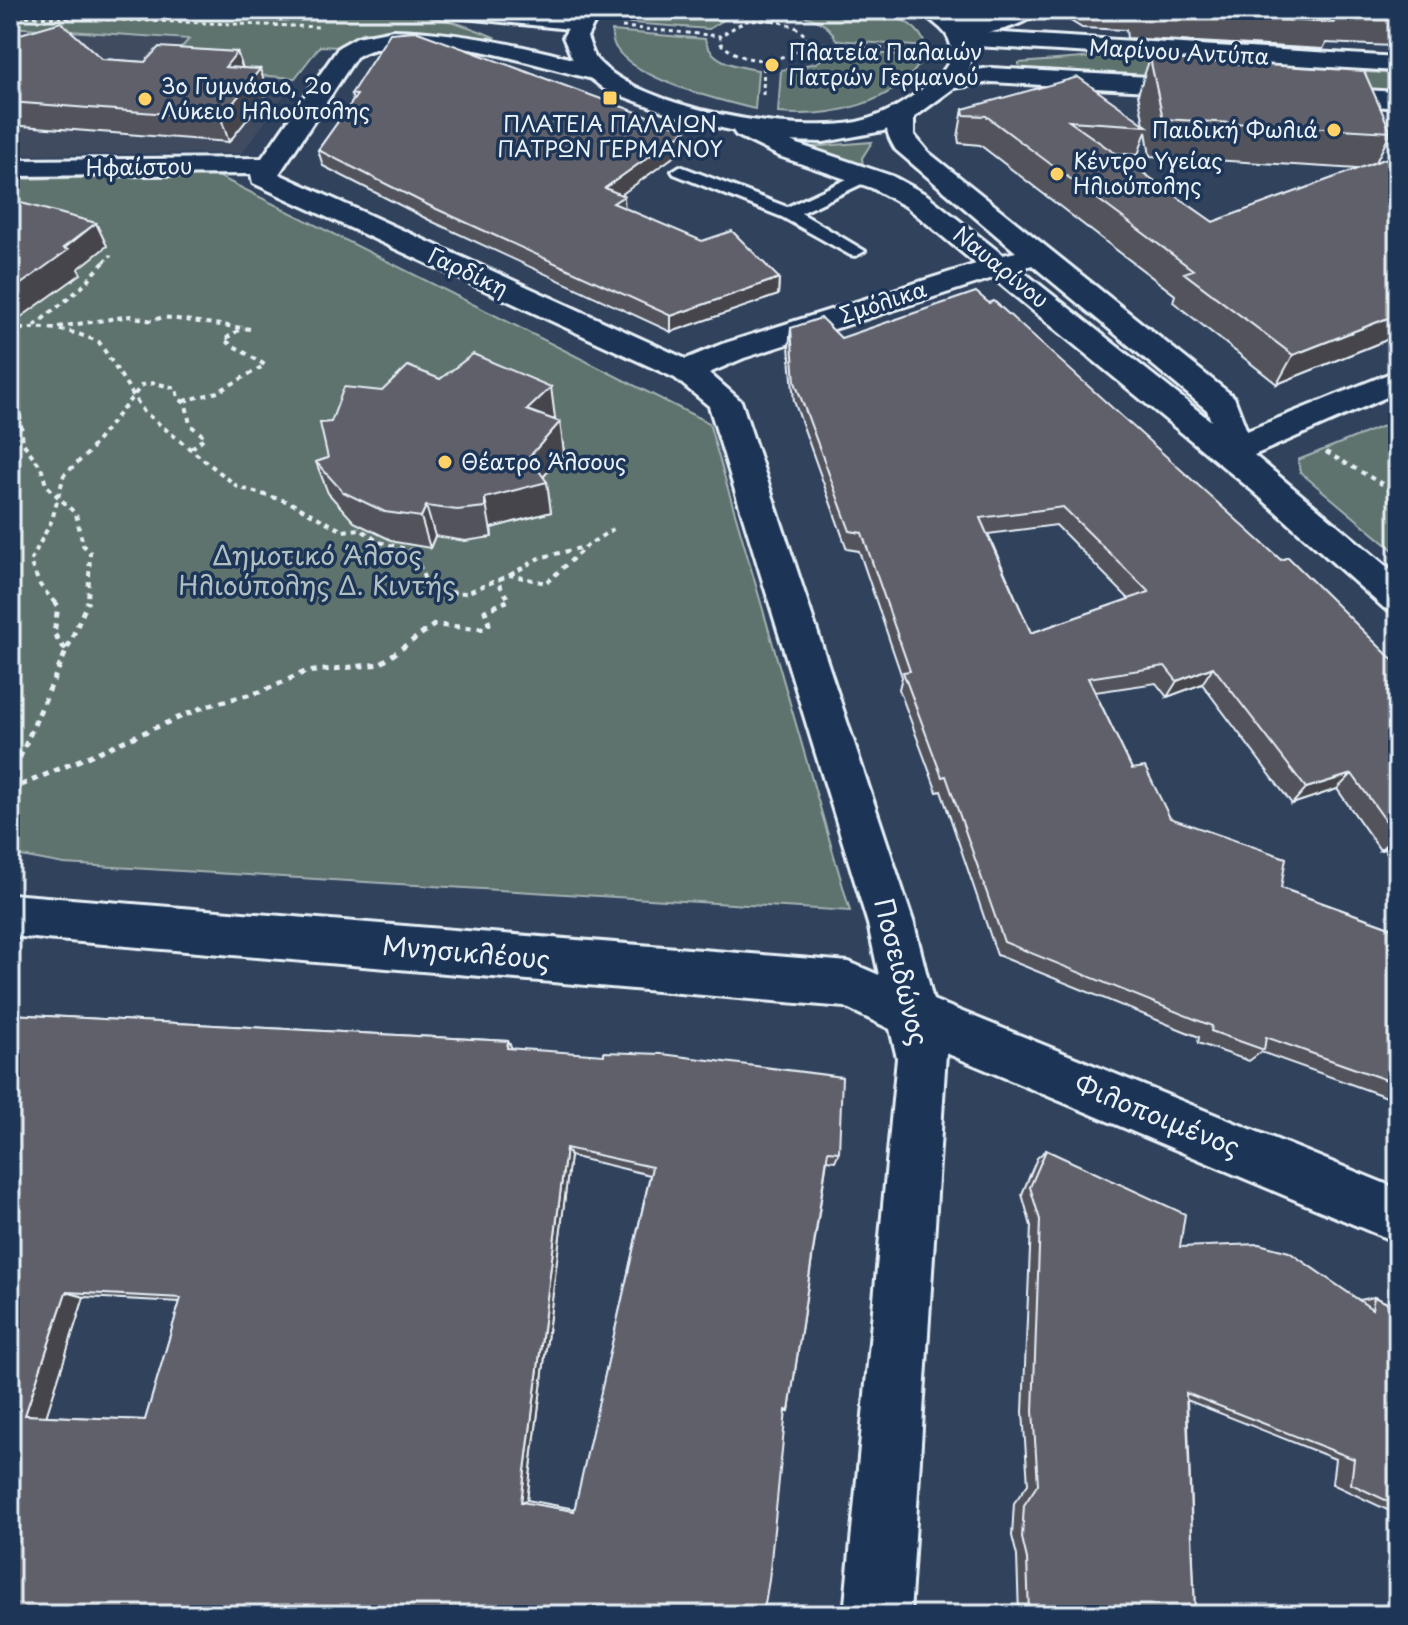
<svg xmlns="http://www.w3.org/2000/svg" width="1408" height="1625" font-family="'Playpen Sans',sans-serif">
	<style>
		.built { fill: #3f4b61 }
		.green { fill: #5f736e; stroke: #a4b2b3; stroke-width: 2 }
		.lines { fill: none; stroke-linecap: round; stroke-linejoin: round }
		.service-casing { stroke: #e8f1f8; stroke-width: 6 }
		.minor-casing { stroke: #e8f1f8; stroke-width: 6 }
		.tertiary-casing { stroke: #e8f1f8; stroke-width: 6 }
		.secondary-casing { stroke: #e8f1f8; stroke-width: 6 }
		.path-far2 { stroke: #e8f1f8; stroke-width: 3; stroke-dasharray: 4 4; stroke-linecap: butt }
		.path-far1 { stroke: #e8f1f8; stroke-width: 4; stroke-dasharray: 5 5; stroke-linecap: butt }
		.path { stroke: #e8f1f8; stroke-width: 5; stroke-dasharray: 6 6; stroke-linecap: butt }
		.service { fill: #1d3557; fill-rule: evenodd }
		.minor { fill: #1d3557; fill-rule: evenodd }
		.tertiary { fill: #1d3557; fill-rule: evenodd }
		.secondary { fill: #1d3557; fill-rule: evenodd }
		.wall { fill: #53535c; stroke: #e8f1f8; stroke-width: 2; fill-rule: evenodd }
		.shaded-wall { fill: #44444b; stroke: #e8f1f8; stroke-width: 2 }
		.building { fill: #61616b; stroke: #e8f1f8; stroke-width: 2; fill-rule: evenodd }
		.poi-dot { fill: #ffd166; stroke: #1d3557; stroke-width: 3 }
		.labels { text-anchor: middle; stroke-width: 7; stroke-linejoin: round; paint-order: stroke }
		.far-poi-label { font-size: 22px; fill: #e8f1f8; stroke: #1d3557; text-anchor: start }
		.far-street-label { font-size: 22px; fill: #e8f1f8; stroke: #1d3557 }
		.park-label { font-size: 26px; fill: #b1bfc1; stroke: #1d3557 }
		.street-label { font-size: 26px; fill: #e8f1f8; stroke: #1d3557 }
	</style>
	<rect width="100%" height="100%" fill="#31425d"/>
	<filter id="ink" filterUnits="userSpaceOnUse"><feTurbulence type="fractalNoise" baseFrequency=".0125" numOctaves="2"/><feDisplacementMap in="SourceGraphic" scale="16" xChannelSelector="R" yChannelSelector="G"/><feConvolveMatrix kernelMatrix="1 2 1 2 8 2 1 2 1" color-interpolation-filters="sRGB"/></filter>
	<g filter="url(#ink)">
		<!-- built -->
		<path class="built" d="M10 27 190 39 320 46 242 153 10 155Z"/>
		<!-- green -->
		<path class="green" d="M10 10C116 10 223 8 329 13 347 14 365 11 383 11 422 12 461 22 496 38L363 32 337 47 320 46 295 78 164 68 189 39 10 27Z
			M630 10H763L727 18 709 29 617 22Z
			M784 10C824 10 914 0 926 47L836 40C827 17 802 17 784 10Z
			M612 31 705 39C710 62 738 67 758 70L755 109C722 101 606 74 612 31Z
			M833 50 924 57C897 105 829 118 778 113L781 70 816 63Z
			M1108 56 1398 74V92L1019 68V63Z
			M872 142 862 158 863 166 809 147Z
			M218 176 709 423 850 911 64 864 10 854V179Z
			M1398 420V554L1300 472 1298 460Z"/>
		<g class="lines">
			<defs>
				<path id="service" d="M680 166 787 207 860 173H872V179L801 213 865 251 856 256 850 255 782 217 674 174 672 171Z"/>
				<path id="minor" d="M1012 10H1039C1026 29 955 45 940 26 953 11 992 22 1012 10Z
					M393 30C464 32 533 47 602 67L605 72 593 79C530 64 415 23 356 57L279 174 686 359 722 344 976 264 907 207 872 188 779 156 736 135 732 129 736 123H754L797 144 892 176 927 195 1003 255 1016 252 896 150C888 137 882 124 892 111L901 108 914 116V135L928 152 1234 397 1247 431 1398 370V392L1254 455 1398 576V612L1384 608 1254 492 993 278 744 358 709 373 741 401 914 924 933 1000 1398 1189V1243L946 1053 910 1615H844L897 1058 890 1029 845 1007 10 936V894L849 962 879 975 868 924 709 406 675 378 253 183 251 174 10 176V160L262 158 339 47 357 37ZM1032 265 1207 410 1211 421 1020 269Z"/>
				<path id="tertiary" d="M444 10C469 10 577 5 591 23L579 30 455 17Z"/>
				<path id="secondary" d="M579 10H601L587 37C590 44 592 54 597 60 641 109 795 135 857 122 883 116 907 102 927 85 940 75 954 64 951 46 948 28 930 23 921 10H947L968 31 1398 57V71L975 46 969 71 991 68 1202 80 1214 87 1202 94 991 82 954 88 913 118 883 131 824 142 782 141 689 121 604 89 576 67 563 37Z
					M1315 87 1398 92V108L1306 100 1302 95 1306 90Z"/>
			</defs>
			<!-- service casing -->
			<use href="#service" class="service-casing"/>
			<!-- minor casing -->
			<use href="#minor" class="minor-casing"/>
			<!-- tertiary casing -->
			<use href="#tertiary" class="tertiary-casing"/>
			<!-- secondary casing -->
			<use href="#secondary" class="secondary-casing"/>
			<!-- path-far2 -->
			<path class="path-far2" d="M10 16 321 27
				M772 20 794 26 806 36 804 47C777 64 744 65 720 43V36L745 21Z
				M622 27 720 36
				M807 42 922 52
				M763 95 764 60
				M104 262 111 255"/>
			<!-- path-far1 -->
			<path class="path-far1" d="M34 326 81 288 106 260
				M58 327 131 316 152 321 163 317 250 329
				M10 331C42 324 69 329 99 342L144 412 238 487 289 502 343 531 360 529 379 542 414 551 429 591 466 593 500 579
				M10 376 18 397 23 443 41 467 46 485 76 514 83 545 90 552 88 603
				M184 401 218 392 265 365 224 340 243 327
				M1326 452 1398 493
				M510 575 539 558 584 547
				M55 603 40 585 30 562 52 520 64 475 87 454 142 385 154 383 176 388 178 398 186 404 190 425 205 437 192 448
				M503 603 509 600 499 584 500 579 510 575 546 583 588 545 616 527"/>
			<!-- path -->
			<path class="path" d="M54 601 58 606 54 634 68 653
				M10 780 88 601
				M10 790 206 706 263 691 305 672 380 664 434 625 485 629 489 624 485 611 507 601"/>
			<!-- service -->
			<use href="#service" class="service"/>
			<!-- minor -->
			<use href="#minor" class="minor"/>
			<!-- tertiary -->
			<use href="#tertiary" class="tertiary"/>
			<!-- secondary -->
			<use href="#secondary" class="secondary"/>
		</g>
		<!-- wall -->
		<path class="wall" d="M1053 10H1398V33L1392 46 1326 43 1323 49 1127 38 1126 30 1082 28Z
			M10 37 102 59 145 62 237 52 243 68 268 93 229 142 10 125Z
			M1150 58 1391 132 1376 162 1384 341 1277 384 1173 302 1175 295 980 145 959 143 958 137 963 109 1144 124 1138 94ZM1146 131 1150 156 1358 169 1213 222 1115 153 1138 155Z
			M351 94 686 130 687 147 620 195 624 208 779 278 778 295 671 332 433 222 323 166 318 150 353 101Z
			M791 328 841 338 1398 665V872L1384 849 1380 850 1337 789 1292 804 1202 684 1167 697 1156 683 1095 692 1132 769 1170 818 1281 888 1398 930V1101L1261 1052 1249 1061 1198 1043 1199 1037 997 955 941 791 937 792 899 689 902 677 859 551 847 549 794 401 789 347ZM1056 525 1129 599 1031 633 988 534Z
			M440 379 555 418 554 420 560 422 564 453 543 477 551 512 491 528 492 537 465 541 435 536 430 548 395 542 354 522 328 493 316 462 328 458 331 422 382 391Z
			M10 1014 508 1041 512 1048 839 1152 835 1161 827 1160 789 1411 785 1413 763 1615H10ZM570 1156 650 1175 575 1509 527 1500ZM84 1297 180 1302 145 1420 46 1416Z
			M1046 1150 1180 1247 1360 1300 1374 1297 1398 1308V1515L1332 1484 1335 1459 1187 1400 1195 1612 1204 1615H1019L1017 1556 1012 1536 1014 1503 1028 1484 1023 1412 1031 1226 1022 1194 1037 1158Z"/>
		<!-- shaded-wall -->
		<path class="shaded-wall" d="M237 52 245 76 225 67Z
			M260 69 268 93 229 142 221 118Z
			M686 130 687 147 607 205 605 188Z
			M624 196 625 213 613 203Z
			M96 223 107 246 78 269 81 274 10 325V292Z
			M779 278 778 295 671 332V316Z
			M1398 314V332L1384 341 1277 384 1293 355Z
			M551 387 555 418 532 441 527 410Z
			M560 422 564 453 537 484 547 482 551 512 491 528 492 537 485 498 529 457Z
			M426 506 435 536 430 548 421 517Z
			M1213 667 1202 684 1167 697 1177 681Z
			M1352 774 1337 789 1292 804 1306 788Z
			M1396 835H1398V836L1384 849 1380 850Z
			M566 1148 570 1156 527 1500 521 1502Z
			M66 1292 84 1297 46 1417 25 1415Z"/>
		<!-- building -->
		<path class="building" d="M1135 10H1398V20L1332 17 1334 23 1135 11Z
			M61 22 102 59 145 62 159 47 237 52 225 67 260 69 221 118 10 102V37Z
			M415 31 686 130 605 188 624 196 613 203 702 241 732 231 779 278 671 316 430 206 318 150 357 95 351 94 390 33Z
			M1150 58 1364 71 1391 132 1163 119Z
			M1078 77 1147 126 1069 121 1213 222 1398 154V314L1293 355 1184 273 1193 270 986 116 964 115 963 109Z
			M10 200 96 223 63 248 68 250 10 292Z
			M976 292 989 303 994 301 1281 560 1288 557 1398 665V835H1396L1352 774 1306 788 1213 667 1177 681 1165 666 1088 678 1132 769 1145 767 1170 818 1286 858 1281 888 1398 930V1084L1266 1037 1264 1050 1211 1031 1212 1026 1004 942 946 776 942 777 903 672 910 671 862 533 850 531 795 382 791 328 821 318 841 338ZM1063 507 1149 592 1031 633 980 518Z
			M473 354 551 387 527 410 560 422 529 457 547 482 485 498V507L457 510 426 506 421 517 385 512 343 492 316 462 328 458 320 423 331 422 344 387 382 391 408 366 440 379Z
			M10 1014 508 1041 507 1048 604 1055V1052L662 1054 842 1077 839 1152 828 1151 789 1411 786 1410 769 1580 763 1615H10ZM566 1148 652 1167 574 1511 521 1502ZM66 1292 181 1298 145 1420 25 1415Z
			M1046 1150 1185 1214 1180 1247 1259 1244 1289 1252 1372 1309 1374 1297 1398 1308V1506L1351 1484 1354 1459 1186 1393 1195 1612 1204 1615H1029L1027 1559 1022 1538 1024 1505 1038 1484 1033 1411 1040 1220 1030 1187Z"/>
	</g>
	<!-- markers -->
	<g class="poi-dot">
		<circle cx="772" cy="65" r="8"/>
		<rect x="602" y="90" width="16" height="16" rx="4"/>
		<circle cx="145" cy="99" r="8"/>
		<circle cx="1334" cy="130" r="8"/>
		<circle cx="1057" cy="174" r="8"/>
		<circle cx="445" cy="462" r="8"/>
	</g>
	<g class="labels">
		<!-- far-poi labels -->
		<g class="far-poi-label">
			<text x="788" y="60">Πλατεία Παλαιών<tspan x="788" dy="25">Πατρών Γερμανού</tspan></text>
			<text x="161" y="94">3ο Γυμνάσιο, 2ο<tspan x="161" dy="25">Λύκειο Ηλιούπολης</tspan></text>
			<text x="610" y="132" text-anchor="middle">ΠΛΑΤΕΙΑ ΠΑΛΑΙΩΝ<tspan x="610" dy="25">ΠΑΤΡΩΝ ΓΕΡΜΑΝΟΥ</tspan></text>
			<text x="1318" y="138" text-anchor="end">Παιδική Φωλιά</text>
			<text x="1073" y="169">Κέντρο Υγείας<tspan x="1073" dy="25">Ηλιούπολης</tspan></text>
			<text x="461" y="470">Θέατρο Άλσους</text>
		</g>
		<!-- far-street labels -->
		<g class="far-street-label">
			<text transform="translate(1179 52) rotate(3)" y="8">Μαρίνου Αντύπα</text>
			<text transform="translate(139 167) rotate(-1)" y="8">Ηφαίστου</text>
			<text transform="translate(1001 267) rotate(39)" y="8">Ναυαρίνου</text>
			<text transform="translate(468 272) rotate(25)" y="8">Γαρδίκη</text>
			<text transform="translate(883 302) rotate(-18)" y="8">Σμόλικα</text>
		</g>
		<!-- park labels -->
		<g class="park-label">
			<text x="317" y="565">Δημοτικό Άλσος<tspan x="317" dy="30">Ηλιούπολης Δ. Κιντής</tspan></text>
		</g>
		<!-- street labels -->
		<g class="street-label">
			<text transform="translate(466 953) rotate(5)" y="9">Μνησικλέους</text>
			<text transform="translate(901 972) rotate(76)" y="9">Ποσειδώνος</text>
			<text transform="translate(1157 1116) rotate(22)" y="9">Φιλοποιμένος</text>
		</g>
	</g>
	<!-- margin -->
	<rect width="1408" height="1625" fill="none" stroke="#1d3557" stroke-width="40"/>
	<rect x="20" y="20" width="1368" height="1585" fill="none" stroke="#e8f1f8" stroke-width="3" filter="url(#ink)"/>
</svg>
